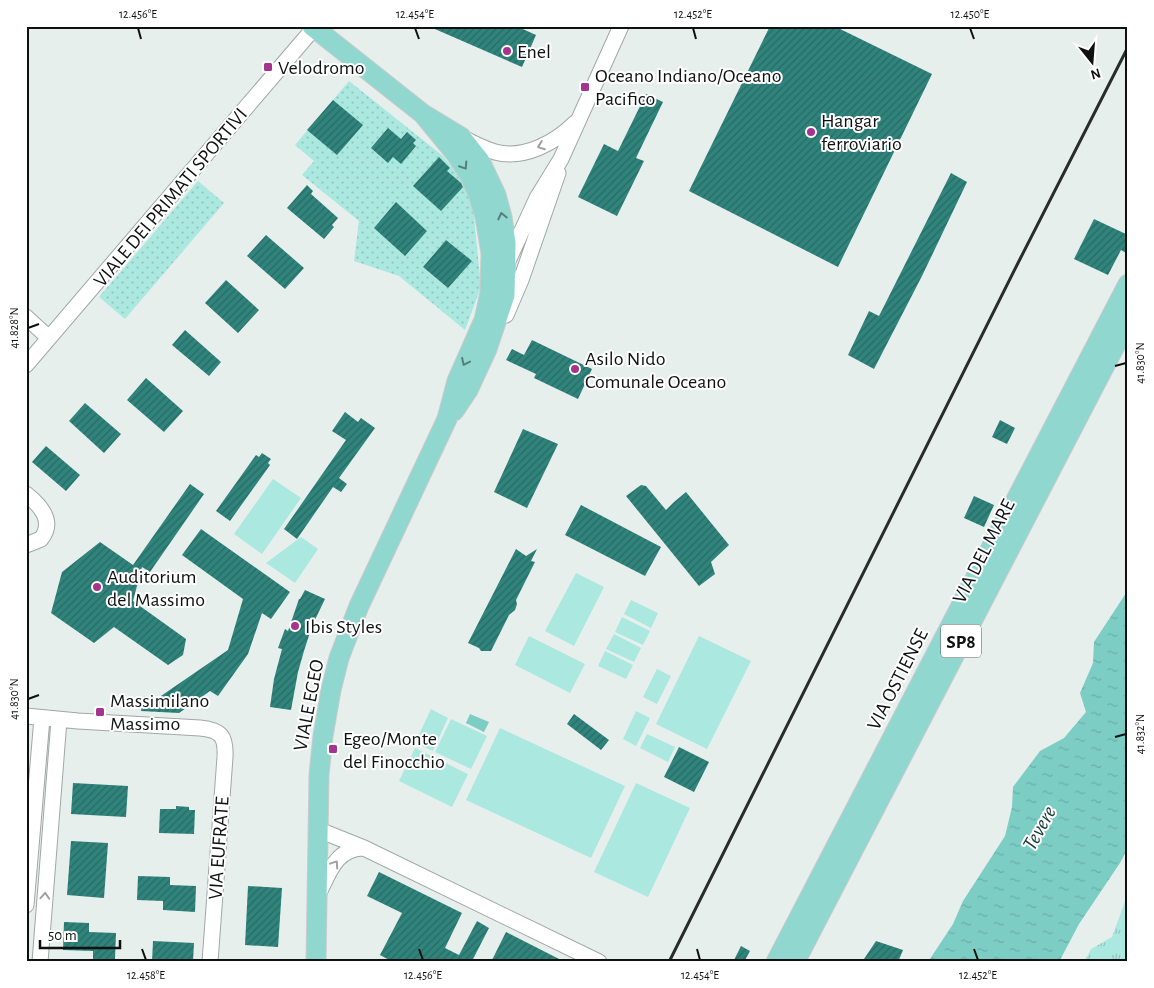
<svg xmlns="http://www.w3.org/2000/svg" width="1154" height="988" font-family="'Alegreya Sans',sans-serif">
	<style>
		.grass { fill: url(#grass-tufts) }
		.garden { fill: url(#garden-dots); fill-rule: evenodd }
		.pitch { fill: #aae8e0 }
		.water { fill: url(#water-ripples) }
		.building { fill: url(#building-hatch) }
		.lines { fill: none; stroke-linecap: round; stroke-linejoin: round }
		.minor-casing { stroke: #a0a8a7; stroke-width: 17 }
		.major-casing { stroke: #cacbca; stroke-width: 21 }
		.minor { stroke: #fff; stroke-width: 15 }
		.major { stroke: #90d7d0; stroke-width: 19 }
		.rail { stroke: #282c2b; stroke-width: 3 }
		.oneway { stroke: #9fa09f }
		.oneway2 { stroke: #567e7a }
		.ticks { fill: none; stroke: #0e1110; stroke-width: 2 }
		.poi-dot { fill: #a5348f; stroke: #fff; stroke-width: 2 }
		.labels { text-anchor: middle; stroke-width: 4; stroke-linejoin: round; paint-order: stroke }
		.shield { fill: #fff; stroke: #565858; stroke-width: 1 }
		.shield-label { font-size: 19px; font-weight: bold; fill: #0e1110 }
		.poi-label { font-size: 20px; fill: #0e1110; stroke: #fff; text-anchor: start }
		.street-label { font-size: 20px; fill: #0e1110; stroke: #fff }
		.water-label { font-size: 21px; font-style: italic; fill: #153c38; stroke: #fff }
		.neatline { fill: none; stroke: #0e1110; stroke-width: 2 }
		.ticks-label { font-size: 12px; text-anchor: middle; fill: #0e1110 }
	</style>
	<defs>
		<pattern id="grass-tufts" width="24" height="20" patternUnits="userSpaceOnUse" patternTransform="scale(1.25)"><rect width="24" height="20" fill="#aae8e0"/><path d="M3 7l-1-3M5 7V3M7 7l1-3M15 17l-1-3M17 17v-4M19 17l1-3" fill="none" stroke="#91c6bf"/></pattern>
		<pattern id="garden-dots" width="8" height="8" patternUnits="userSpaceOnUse" patternTransform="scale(1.25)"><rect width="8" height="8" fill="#aae8e0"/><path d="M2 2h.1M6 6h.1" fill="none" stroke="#91c6bf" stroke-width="1.8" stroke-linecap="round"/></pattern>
		<pattern id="water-ripples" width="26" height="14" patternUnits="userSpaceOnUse" patternTransform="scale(1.25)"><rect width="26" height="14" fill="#7ccdc4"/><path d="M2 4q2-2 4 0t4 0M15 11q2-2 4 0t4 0" fill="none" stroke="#6aafa7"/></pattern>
		<pattern id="building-hatch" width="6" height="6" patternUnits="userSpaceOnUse" patternTransform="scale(1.25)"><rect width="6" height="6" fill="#30847c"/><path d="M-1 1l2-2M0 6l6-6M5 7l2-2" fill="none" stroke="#276b64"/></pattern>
	</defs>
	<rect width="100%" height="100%" fill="#e7efed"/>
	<!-- grass -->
	<path class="grass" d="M1128 893V962H1084L1091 949 1112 937Z"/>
	<!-- garden -->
	<path class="garden" d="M349 81 443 156 461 179 469 195 474 217 481 287 465 330 399 276 354 261 359 221 302 175 314 161 295 145ZM446 240 471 261 448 288 423 267Z
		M198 181 224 203 125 319 99 297Z"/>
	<!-- pitch -->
	<path class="pitch" d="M273 479 301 498 262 554 234 534Z
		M301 537 318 549 295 583 266 563Z
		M576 573 604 587 574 646 545 631Z
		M631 600 658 613 651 628 624 614Z
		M622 617 650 631 643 645 615 632Z
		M614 634 641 648 634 662 606 649Z
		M529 636 585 664 570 693 515 665Z
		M699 636 751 661 707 749 656 724Z
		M605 651 633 665 626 679 598 666Z
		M657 669 671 676 657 704 643 697Z
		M431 709 448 718 433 751 415 743Z
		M636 711 650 718 636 746 623 739Z
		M451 719 487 736 471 769 435 752Z
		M500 728 625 786 591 858 466 800Z
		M647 734 675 747 668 762 640 748Z
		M415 748 468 774 452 807 399 781Z
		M636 783 690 808 648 897 594 872Z"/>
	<!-- water -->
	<path class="water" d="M1128 590V848L1120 863 1079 924 1059 962H928L953 924 963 901 1005 836 1012 807 1013 787 1040 751 1064 738 1086 712 1080 693 1093 663 1094 642Z
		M470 714 489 722 484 732 466 723Z"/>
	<!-- building -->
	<path class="building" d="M428 26H516L536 35 522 67Z
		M770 26H834L932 74 838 267 689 191Z
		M646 94 663 102 636 158 644 161 617 216 578 197 604 144 618 151Z
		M333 100 363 125 337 155 307 130Z
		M388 128 401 139 407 132 416 140 413 143 416 146 401 164 393 157 388 163 371 148Z
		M439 157 450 168 447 171 461 183 463 187 441 211 413 186Z
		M951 173 967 182 922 276 874 369 848 355 869 311 879 316Z
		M307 185 313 191 311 194 338 218 332 225 334 227 324 239 287 208Z
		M396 202 427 231 405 256 374 228Z
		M1094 219 1128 235V254L1121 250 1108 275 1074 259Z
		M266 235 304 268 285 289 247 256Z
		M446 240 472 261 448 288 423 267Z
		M226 280 259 310 238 333 205 303Z
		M185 330 221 362 209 376 172 345Z
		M532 340 592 369 578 399 534 378 536 374 506 360 512 349 524 355Z
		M146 378 183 411 164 432 127 400Z
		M85 403 121 434 104 453 69 421Z
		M345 412 358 422 361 418 375 428 339 478 347 484 341 492 333 487 297 539 284 529 346 440 332 431Z
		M1000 420 1015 428 1007 444 992 437Z
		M523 429 558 444 527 508 494 492Z
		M46 446 80 475 66 491 32 462Z
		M262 453 271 459 268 463 270 465 230 521 216 511 256 455 259 457Z
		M190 484 204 494 150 572 142 567 133 601 186 639 183 655 168 665 114 627 94 643 51 613 62 572 100 542 133 565Z
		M641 485 646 486 666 510 674 502 686 492 729 545 711 562 715 574 699 586 626 496Z
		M974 496 994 505 984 527 964 518Z
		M581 505 661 547 645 576 565 535Z
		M201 529 290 592 271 619 262 613 248 654 218 696 210 691 179 713 141 711 144 696 158 698 228 650 243 599 182 555Z
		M516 549 526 556 537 549 531 561 535 562 516 600 517 604 515 610 509 615 491 651H481L479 648 468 643Z
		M305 590 325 599 312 626 304 651 298 672 291 710 270 707 274 679 282 649 278 648 285 629 288 631 299 599H300Z
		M574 714 609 740 601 750 567 724Z
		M679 747 709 762 694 792 664 777Z
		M73 783 128 786 126 817 71 814Z
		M176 806 189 807V810H195L194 834 159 833 160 809H176Z
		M71 841 108 843 104 898 67 895Z
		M379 872 462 913 445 948 459 955 477 921 489 928 472 961 474 962H393L380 955 402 913 367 896Z
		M138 876 170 877V885L196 886 195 912 163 910V901L137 900Z
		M248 886 282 888 278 947 245 945Z
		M64 922 89 923V932L116 933 115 959H93V951L63 950Z
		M506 932 565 962H491Z
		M153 941 194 943 193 962H152Z
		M876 941 903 950 898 962H862Z
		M741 946 750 951 744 962H733Z"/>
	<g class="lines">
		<defs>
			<path id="minor" d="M463 138C473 143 484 149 495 152 524 160 556 142 575 123
				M508 261 537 198 561 159 621 26
				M506 315 521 280 558 173
				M26 317 49 338
				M26 365 314 28
				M26 494C40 505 55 521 41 539L26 545
				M26 716 78 721 200 728C221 730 226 736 225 757L210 962
				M319 830 364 848 599 962
				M318 895C329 873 336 848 364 848
				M26 905 42 718
				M40 962 59 720"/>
			<path id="major" d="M312 26 423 114 461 137 480 161 496 195 502 217 506 243 505 295 487 349 468 390 454 411
				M316 962 319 775 323 736 331 690 339 658 359 606 447 419 457 381 484 320 490 293 491 253 485 217 478 193 469 174 455 153 423 114
				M776 962 1128 284
				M795 962 1128 321"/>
		</defs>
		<!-- minor casing -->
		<use href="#minor" class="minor-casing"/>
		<!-- major casing -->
		<use href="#major" class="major-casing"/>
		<!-- minor -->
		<use href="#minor" class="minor"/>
		<!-- major -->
		<use href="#major" class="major"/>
		<!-- rail -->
		<path class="rail" d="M669 962 1018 263 1128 47"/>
	</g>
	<!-- one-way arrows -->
	<defs><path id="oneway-chevron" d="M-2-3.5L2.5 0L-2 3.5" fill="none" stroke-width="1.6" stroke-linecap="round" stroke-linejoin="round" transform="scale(1.25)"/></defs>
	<g class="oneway">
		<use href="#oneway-chevron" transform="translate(541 146) rotate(159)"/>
		<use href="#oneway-chevron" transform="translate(335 864) rotate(-56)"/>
		<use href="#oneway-chevron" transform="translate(45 896) rotate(-86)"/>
	</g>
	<g class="oneway2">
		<use href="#oneway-chevron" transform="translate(464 166) rotate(57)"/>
		<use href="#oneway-chevron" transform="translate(502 216) rotate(-103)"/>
		<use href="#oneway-chevron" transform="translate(465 362) rotate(115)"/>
	</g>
	<!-- ticks -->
	<path class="ticks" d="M138 28 141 39M415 28 419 39M693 28 696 39M970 28 974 39M28 328 39 324M1115 366 1126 363M28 699 39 695M1115 737 1126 734M142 949 146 960M419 949 423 960M697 949 700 960M974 949 978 960"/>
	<!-- markers -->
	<g class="poi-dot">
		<circle cx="507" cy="51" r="5"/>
		<rect x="263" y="62" width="10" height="10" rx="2.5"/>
		<rect x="580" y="82" width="10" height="10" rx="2.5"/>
		<circle cx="811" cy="132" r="5"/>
		<circle cx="575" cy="369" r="5"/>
		<circle cx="97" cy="587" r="5"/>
		<circle cx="295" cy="626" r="5"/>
		<rect x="95" y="707" width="10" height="10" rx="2.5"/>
		<rect x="328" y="744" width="10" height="10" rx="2.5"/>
	</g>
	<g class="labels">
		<!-- shield labels -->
		<rect class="shield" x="941" y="624.5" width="40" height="33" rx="4"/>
		<g class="shield-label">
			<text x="961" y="648">SP8</text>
		</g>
		<!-- poi labels -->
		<g class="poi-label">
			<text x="517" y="58">Enel</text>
			<text x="278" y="74">Velodromo</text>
			<text x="595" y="82">Oceano Indiano/Oceano<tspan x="595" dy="23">Pacifico</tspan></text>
			<text x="821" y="127">Hangar<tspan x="821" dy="23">ferroviario</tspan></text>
			<text x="585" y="365">Asilo Nido<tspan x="585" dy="23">Comunale Oceano</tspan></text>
			<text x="107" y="583">Auditorium<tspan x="107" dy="23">del Massimo</tspan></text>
			<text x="305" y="633">Ibis Styles</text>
			<text x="110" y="707">Massimilano<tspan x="110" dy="23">Massimo</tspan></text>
			<text x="343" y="745">Egeo/Monte<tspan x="343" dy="23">del Finocchio</tspan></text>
		</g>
		<!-- street labels -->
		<g class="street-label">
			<text transform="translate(170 197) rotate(-50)" y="7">VIALE DEI PRIMATI SPORTIVI</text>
			<text transform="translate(983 551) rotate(-63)" y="7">VIA DEL MARE</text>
			<text transform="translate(897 679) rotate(-63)" y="7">VIA OSTIENSE</text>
			<text transform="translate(308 705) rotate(-79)" y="7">VIALE EGEO</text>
			<text transform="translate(218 848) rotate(-86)" y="7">VIA EUFRATE</text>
		</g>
		<!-- water labels -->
		<g class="water-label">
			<text transform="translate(1039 828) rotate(-61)" y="7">Tevere</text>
		</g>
	</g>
	<!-- border -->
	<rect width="1154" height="988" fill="none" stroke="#ffffff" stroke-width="55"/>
	<!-- north arrow -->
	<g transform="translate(1092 62) rotate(163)" stroke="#ffffff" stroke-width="4" paint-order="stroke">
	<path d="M0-4L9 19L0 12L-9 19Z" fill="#0e1110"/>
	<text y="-8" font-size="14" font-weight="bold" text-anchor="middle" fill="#0e1110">N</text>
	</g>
	<!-- scale -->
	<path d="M40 940v8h80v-8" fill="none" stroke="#0e1110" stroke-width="2.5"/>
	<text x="48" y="940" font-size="15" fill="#0e1110" stroke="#ffffff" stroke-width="4" paint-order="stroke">50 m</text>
	<rect x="28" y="28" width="1098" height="932" class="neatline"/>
	<g class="ticks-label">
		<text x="138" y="18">12.456°E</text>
		<text x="415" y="18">12.454°E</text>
		<text x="693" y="18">12.452°E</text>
		<text x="970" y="18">12.450°E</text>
		<text transform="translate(14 328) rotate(-90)" y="4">41.828°N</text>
		<text transform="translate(1140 363) rotate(-90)" y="4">41.830°N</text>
		<text transform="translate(14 699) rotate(-90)" y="4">41.830°N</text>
		<text transform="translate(1140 734) rotate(-90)" y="4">41.832°N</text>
		<text x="146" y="979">12.458°E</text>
		<text x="423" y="979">12.456°E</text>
		<text x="700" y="979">12.454°E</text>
		<text x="978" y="979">12.452°E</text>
	</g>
</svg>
